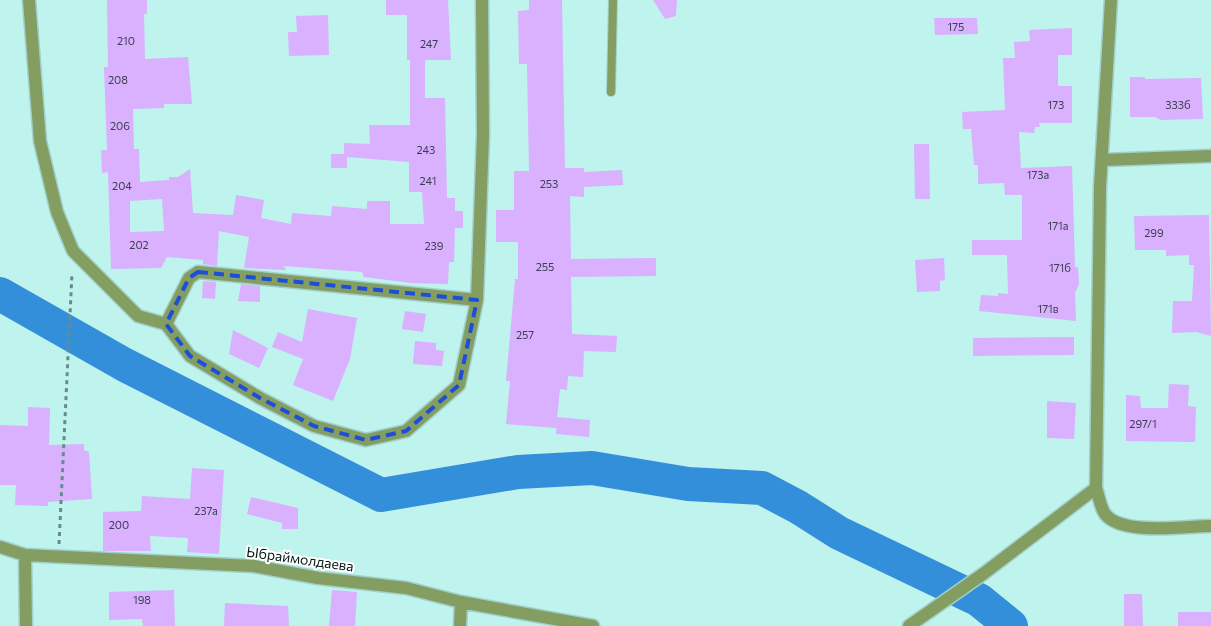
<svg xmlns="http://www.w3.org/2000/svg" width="1211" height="626" font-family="Commissioner,sans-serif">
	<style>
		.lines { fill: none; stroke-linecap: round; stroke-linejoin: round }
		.river { stroke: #348fda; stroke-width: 34 }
		.building { fill: #d9b1fe; fill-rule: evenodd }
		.service-casing { stroke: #a1d0cb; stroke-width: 10 }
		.minor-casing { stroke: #a1d0cb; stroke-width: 15 }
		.path { stroke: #678c88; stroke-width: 3; stroke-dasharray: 4 4; stroke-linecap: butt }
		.service { stroke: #849e61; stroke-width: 8 }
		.minor { stroke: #849e61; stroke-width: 12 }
		.marked { fill: none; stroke: #1d4ed8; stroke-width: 4; stroke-dasharray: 10 6; stroke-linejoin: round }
		.labels { text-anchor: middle; stroke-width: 4; stroke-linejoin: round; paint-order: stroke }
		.number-label { font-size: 11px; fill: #3b4052 }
		.street-label { font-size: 14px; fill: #061a18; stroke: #fff }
	</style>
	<rect width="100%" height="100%" fill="#bff3ed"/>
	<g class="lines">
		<!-- river -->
		<path class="river" d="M0 294 125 365 381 495 518 472 592 468 688 484 762 488 798 507 839 533 979 600 1011 626"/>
	</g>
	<!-- building -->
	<path class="building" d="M107 0H147V14H144L145 59 188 57 192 104H164V108L133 109 134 149H139L140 182 169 180V177H178L190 169 193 213 233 215 236 195 264 200 261 218 291 224 292 213 331 216 332 206 367 209V201H390V224H424L422 192H409V162L347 157V168H331V154H344V143L370 144 369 125H410V60H407V15H386V0H448L451 60H425V98H445L447 198H455V211H463V228H455L454 262H449L448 284 411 283 364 277 362 272 284 266 286 270 244 268 249 237 219 231 217 266 203 264V260L167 257 161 268 111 269 108 172 102 173 101 150H107L104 67H108ZM162 199 164 231 130 232V201Z
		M529 0H562L565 168H584V172L622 170 623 185 584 187V197L570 196 571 259 656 258V276L571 277 572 334 617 336 616 352 584 351 583 377 568 376 567 390 560 389 556 428 506 424 510 381H506L515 279H518V242H496V210H514V171H529L527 64H519L518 11 529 10Z
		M653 0H677L676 16 665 19Z
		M328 15 329 55 289 56 288 32H297L296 16Z
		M934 18H977L978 34 935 35Z
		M1072 28V55H1058V86H1072V123H1039L1040 127H1035L1034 133 1019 132 1021 168 1072 166 1075 267H1078L1079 284 1075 293 1076 321 979 311 981 295 998 296V293L1008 294 1007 255H972V240H1022V195H1005L1004 183 978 184V165H974L971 129H963L962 112 1005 110 1003 58H1015L1014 42 1030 41 1029 30Z
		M1130 77H1145V79L1201 78 1203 119 1161 120 1155 117H1130Z
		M914 144H929L930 199H915Z
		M1209 215 1211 336 1196 332 1172 333 1173 301H1192L1194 265H1189V255L1166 256V250H1135L1134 216Z
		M944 258 945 280 940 281V291L917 292 915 260Z
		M203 281 216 282 215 299 202 298Z
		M241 284 260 286V302L238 301Z
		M308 309 357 318 350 359 333 401 293 385 303 359 272 347 278 332 302 342Z
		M405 311 426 314 423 332 402 329Z
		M233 330 268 348 259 368 229 354Z
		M1074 337V355L973 356V338Z
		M415 341 436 343V350L444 351 442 366 413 364Z
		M1169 384 1189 385 1188 406 1196 407 1195 442 1126 441V395L1140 396 1141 408H1168Z
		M1047 401 1076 403 1074 439 1047 438Z
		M28 407 50 408 49 445 84 444V450L89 452 92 499 48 502V506L15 505 16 485H0V425L28 426Z
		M557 417 590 420 589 437 556 434Z
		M192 468 224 470 219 554 187 552 188 538 150 536 151 551H103V512L141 511 142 496 190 499Z
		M251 497 298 508V529H282V523L247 514Z
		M174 590 175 626H143L142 619 109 620V592Z
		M332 590 357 592 355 626H329Z
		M1124 594H1142L1143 626H1124Z
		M225 603 288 606 289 626H224Z
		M1178 612H1211V626H1178Z"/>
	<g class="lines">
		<defs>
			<path id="service" d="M611 92 613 0"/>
			<path id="minor" d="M29 0 40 141 57 212 73 251 138 316 166 324 189 278 198 272 477 300 483 135 482 0
				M1111 0 1100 187 1096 488C1099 496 1100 507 1105 514 1122 536 1185 526 1211 526
				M1103 160 1211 156
				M166 324 190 356 260 398 314 426 366 440 406 431 459 385 477 300
				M0 547 25 555 253 566 318 578 406 588 461 602 593 626
				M25 555 26 626
				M460 626 461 602
				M909 626 983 574 1096 488"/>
		</defs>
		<!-- service casing -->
		<use href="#service" class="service-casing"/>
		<!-- minor casing -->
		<use href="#minor" class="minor-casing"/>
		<!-- path -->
		<path class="path" d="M59 544 72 273"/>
		<!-- service -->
		<use href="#service" class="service"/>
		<!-- minor -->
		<use href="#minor" class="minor"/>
	</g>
	<!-- marked area -->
	<path class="marked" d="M198 272 477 300 459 385 406 431 366 440 314 426 260 398 190 356 166 324 189 278Z"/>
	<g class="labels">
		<!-- number labels -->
		<g class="number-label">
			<text x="956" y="31">175</text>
			<text x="126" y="45">210</text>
			<text x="429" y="48">247</text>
			<text x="118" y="84">208</text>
			<text x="1056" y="109">173</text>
			<text x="1178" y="109">333б</text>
			<text x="120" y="130">206</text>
			<text x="426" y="154">243</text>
			<text x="1038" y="179">173а</text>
			<text x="428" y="185">241</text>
			<text x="549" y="188">253</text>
			<text x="122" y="190">204</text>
			<text x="1058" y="230">171а</text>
			<text x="1154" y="237">299</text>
			<text x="139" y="249">202</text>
			<text x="434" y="250">239</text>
			<text x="545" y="271">255</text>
			<text x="1060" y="272">171б</text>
			<text x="1048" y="313">171в</text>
			<text x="525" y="339">257</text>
			<text x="1143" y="428">297/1</text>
			<text x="206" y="515">237а</text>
			<text x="119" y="529">200</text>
			<text x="142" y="604">198</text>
		</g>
		<!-- street labels -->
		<g class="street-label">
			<text transform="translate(300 559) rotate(8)" y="5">Ыбраймолдаева</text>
		</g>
	</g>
</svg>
